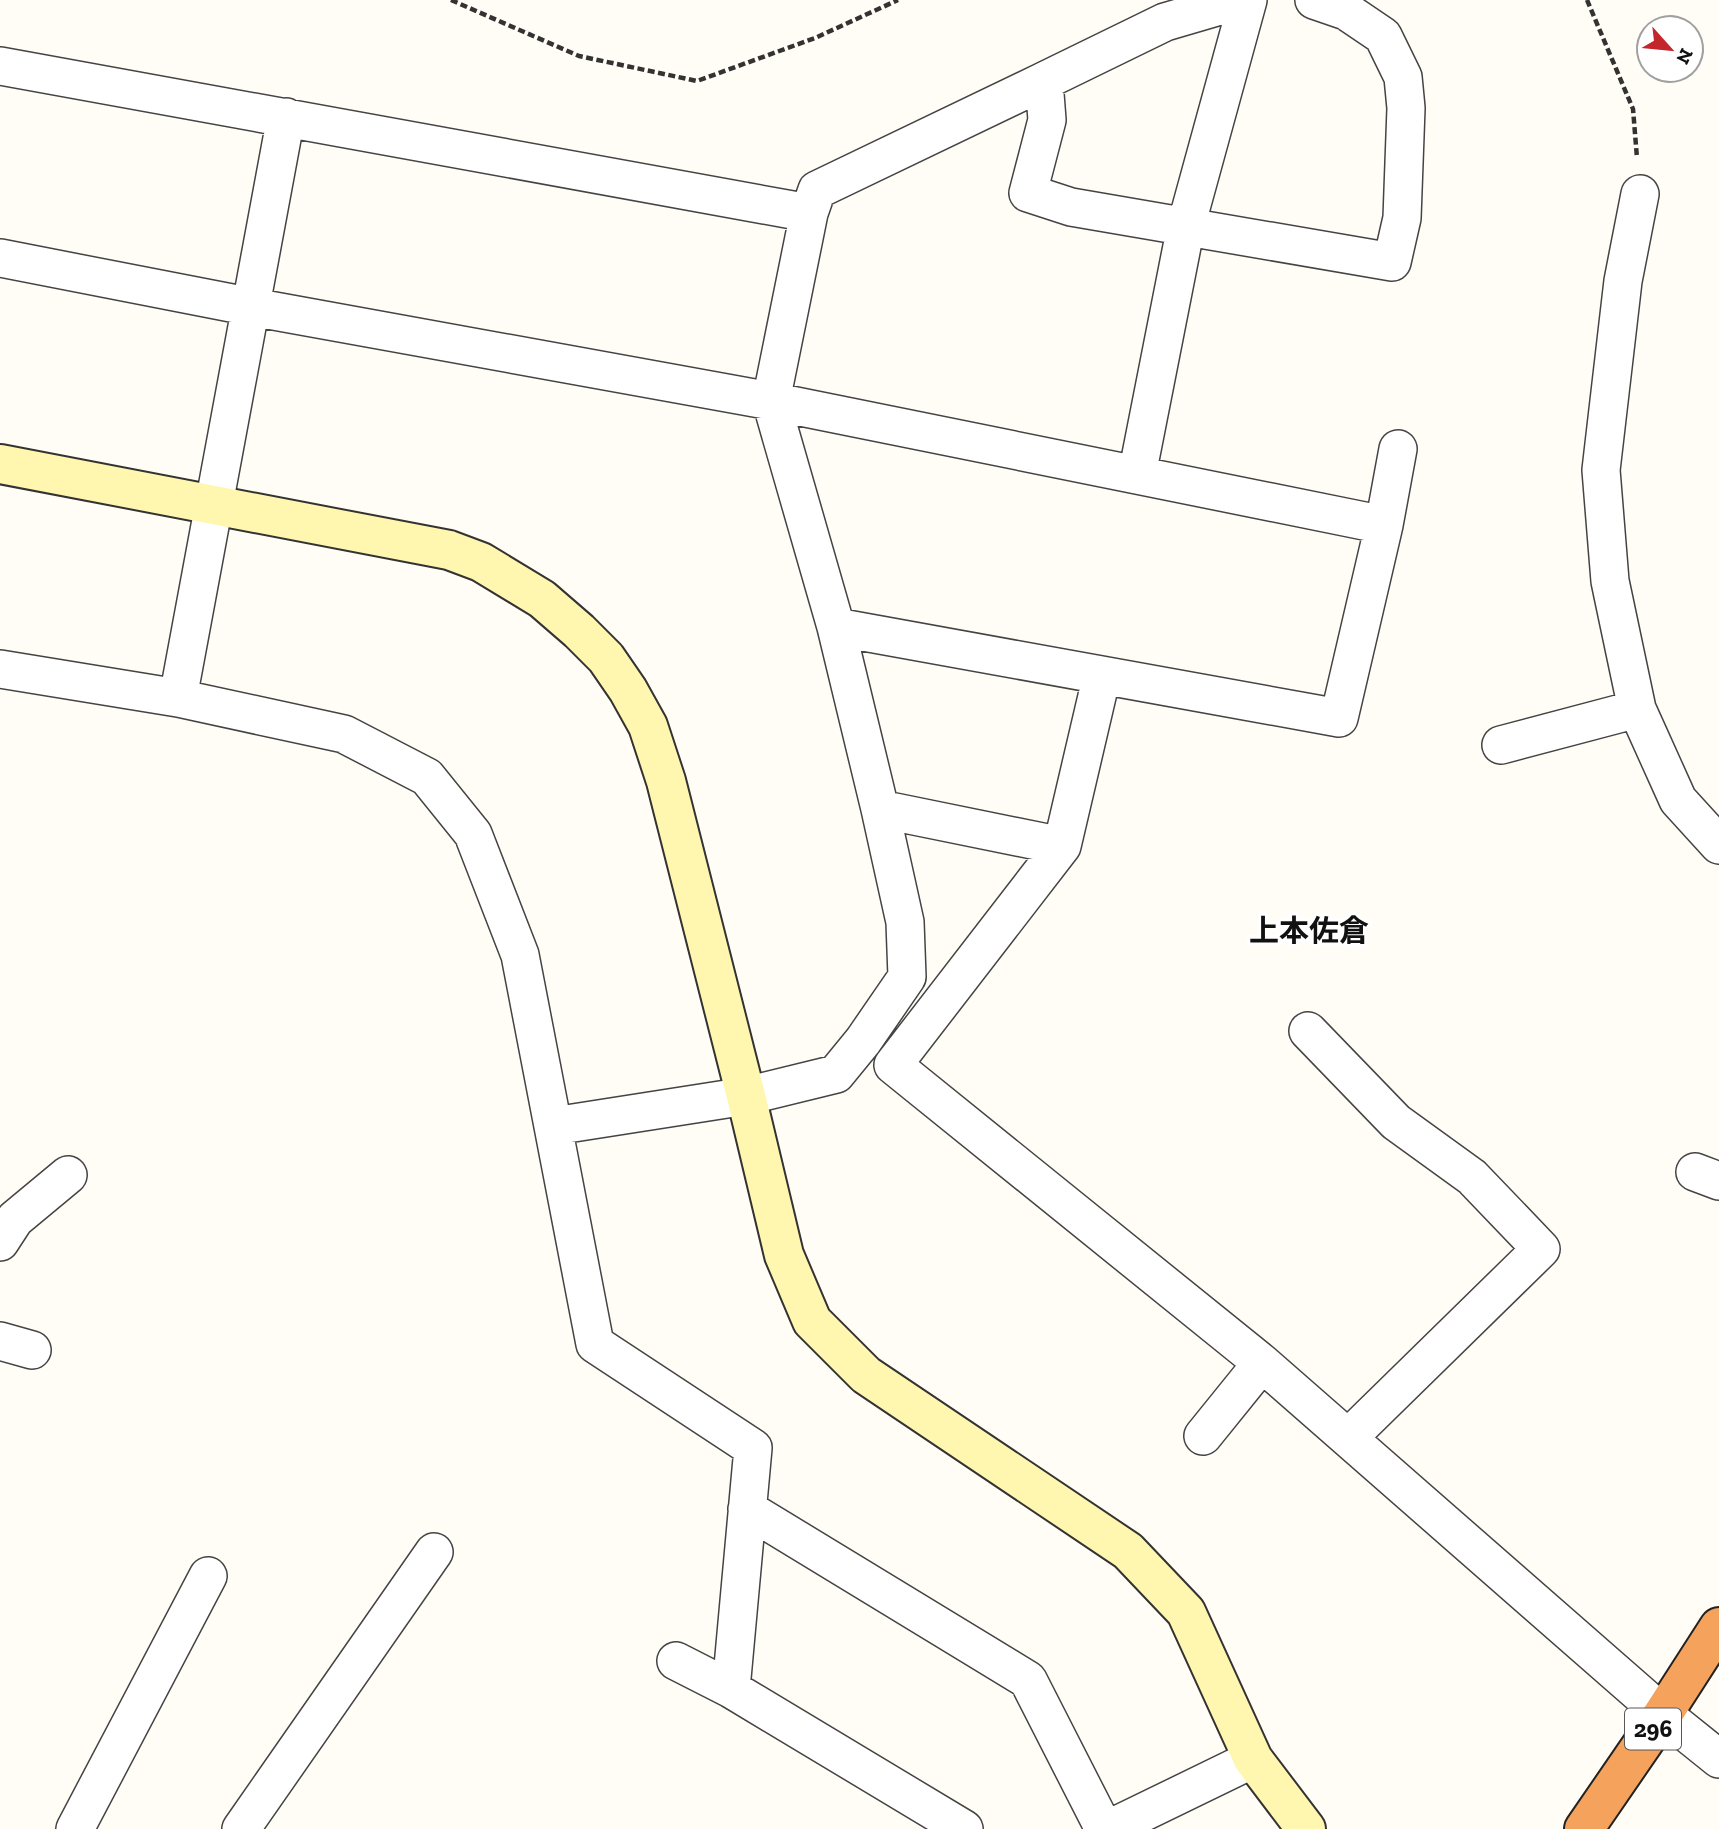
<svg xmlns="http://www.w3.org/2000/svg" width="1719" height="1829" font-family="'Zilla Slab','Noto Sans JP',serif">
	<style>
		.lines { fill: none; stroke-linecap: round; stroke-linejoin: round }
		.street-casing { stroke: #444; stroke-width: 40 }
		.secondary-casing { stroke: #333; stroke-width: 42 }
		.highway-casing { stroke: #222; stroke-width: 42 }
		.path { stroke: #333; stroke-width: 4.5; stroke-dasharray: 7 3.5; stroke-linecap: butt }
		.street { stroke: #fff; stroke-width: 37 }
		.secondary { stroke: #fff6b0; stroke-width: 38 }
		.highway { stroke: #f5a25d; stroke-width: 38 }
		.labels { text-anchor: middle; stroke-width: 7; stroke-linejoin: round; paint-order: stroke }
		.shield { fill: #fff; stroke: #585858; stroke-width: 2 }
		.shield-label { font-size: 24px; font-weight: bold; fill: #111 }
		.quarter-label { font-size: 30px; font-weight: bold; fill: #111; stroke: #fff }
	</style>
	<rect width="100%" height="100%" fill="#fffdf5"/>
	<g class="lines">
		<defs>
			<path id="street" d="M1240 0 1165 22 1044 81 1047 120 1028 193 1071 207 1392 262 1402 218 1406 108 1403 77 1383 36 1346 11 1314 0
				M0 66 809 213 817 190 1044 81
				M1640 194 1623 281 1601 470 1610 581 1637 709 1678 800 1719 845
				M0 258 252 307 771 401 1384 525
				M1137 475 1186 226 1248 0
				M836 627 1339 718 1384 525 1398 449
				M0 669 178 698 344 734 427 777 473 834 520 955 595 1344 753 1448 731 1689
				M1102 675 1062 846 893 1065 1262 1363 1663 1714 1719 1759
				M178 698 286 117
				M1501 745 1637 709
				M880 809 1062 846
				M1308 1031 1396 1122 1472 1177 1541 1249 1348 1438
				M554 1126 746 1096 836 1074 863 1041 907 977 905 922 880 809 836 627 771 401 809 213
				M1695 1172 1719 1181
				M0 1242 15 1219 68 1175
				M0 1341 32 1350
				M1203 1436 1262 1363
				M747 1509 1028 1680 1104 1829
				M676 1661 731 1689 964 1829
				M75 1829 208 1576
				M241 1829 434 1552
				M1109 1829 1253 1759"/>
			<path id="secondary" d="M0 464 449 550 481 562 542 599 579 631 606 658 628 690 648 726 666 781 746 1096 784 1255 812 1321 866 1375 1128 1551 1186 1612 1253 1759 1306 1829"/>
			<path id="highway" d="M1584 1829 1663 1714 1719 1627"/>
		</defs>
		<!-- street casing -->
		<use href="#street" class="street-casing"/>
		<!-- secondary casing -->
		<use href="#secondary" class="secondary-casing"/>
		<!-- highway casing -->
		<use href="#highway" class="highway-casing"/>
		<!-- path -->
		<path class="path" d="M451 0 579 56 697 81 815 38 898 0
			M1587 0 1633 109 1637 158"/>
		<!-- street -->
		<use href="#street" class="street"/>
		<!-- secondary -->
		<use href="#secondary" class="secondary"/>
		<!-- highway -->
		<use href="#highway" class="highway"/>
	</g>
	<g class="labels">
		<!-- shield labels -->
		<rect class="shield" x="1625" y="1708.5" width="56" height="41" rx="5"/>
		<g class="shield-label">
			<text x="1653" y="1737">296</text>
		</g>
		<!-- quarter labels -->
		<g class="quarter-label">
			<text x="1309" y="941">上本佐倉</text>
		</g>
	</g>
	<!-- north arrow -->
	<g transform="translate(1670 49) rotate(117)"><circle r="33" fill="#ffffff" stroke="#a0a0a0" stroke-width="2"/>
	<path d="M0-5L12 26L0 18L-12 26Z" fill="#c4262e"/>
	<text y="-10" font-size="19" font-weight="bold" text-anchor="middle" fill="#111111">N</text>
	</g>
</svg>
